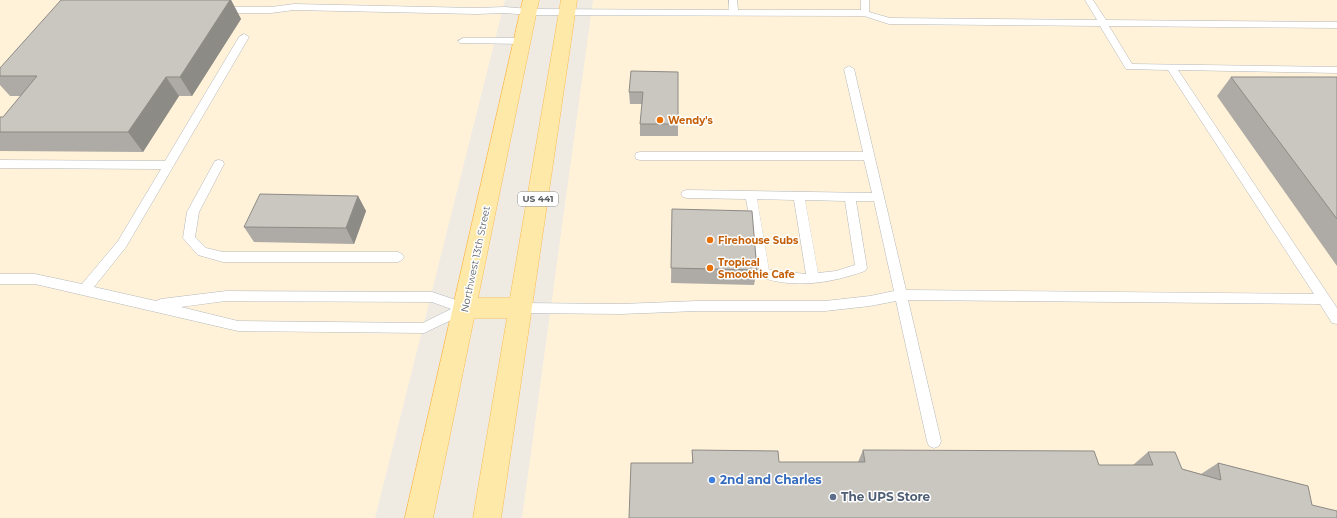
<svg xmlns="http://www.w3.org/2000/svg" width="1337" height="518" font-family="Montserrat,sans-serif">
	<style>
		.commercial { fill: #fff2d8 }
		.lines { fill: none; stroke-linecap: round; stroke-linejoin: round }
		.service-casing { stroke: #b4b7bb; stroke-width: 1 }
		.primary-casing { stroke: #fdbb4e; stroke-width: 1 }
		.service { fill: #fff; fill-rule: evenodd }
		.primary { fill: #ffe9a8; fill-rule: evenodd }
		.wall { fill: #aeaaa5 }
		.shaded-wall { fill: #8d8b86 }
		.building { fill: #cac6c0; stroke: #8d8b86 }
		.food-dot { fill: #e8710a; stroke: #fff; stroke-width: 1.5 }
		.shop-dot { fill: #3f7fe0; stroke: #fff; stroke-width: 1.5 }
		.service-dot { fill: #5c6f8a; stroke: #fff; stroke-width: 1.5 }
		.labels { text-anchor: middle; stroke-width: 3; stroke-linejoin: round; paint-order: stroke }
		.shield { fill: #fff; stroke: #8c9093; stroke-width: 1 }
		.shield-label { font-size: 9px; font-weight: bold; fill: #5b6065 }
		.food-label { font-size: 10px; font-weight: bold; fill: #c56008; stroke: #fff; text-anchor: start }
		.street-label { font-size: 10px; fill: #5b6065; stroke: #fff }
		.near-shop-label { font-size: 12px; font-weight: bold; fill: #366cbe; stroke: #fff; text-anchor: start }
		.near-service-label { font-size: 12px; font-weight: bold; fill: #4e5e75; stroke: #fff; text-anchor: start }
	</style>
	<rect width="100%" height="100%" fill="#efebe3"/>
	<!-- commercial -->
	<path class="commercial" d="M0 0H505L375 518H0Z
		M593 0H1337V518H522Z"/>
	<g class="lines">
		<defs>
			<path id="service" d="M729 0H737L738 10H861V0H869V12L890 18 1097 20 1085 0H1093L1106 20 1337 22V28L1109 26 1132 64 1337 67V73L1178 70 1337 308V324L1332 323 1320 304 908 300 941 441 939 446 934 448 929 446 927 441 896 301 870 306 825 311H697L621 314 521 313 517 312 515 308 517 304 521 303 621 304 697 301H825L870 296 894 291 874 201H856L867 268 865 271C831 283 795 289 760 277L746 199 687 198 683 197 681 194 683 191 687 190 872 193 864 160H640L636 159 635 156 636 153 640 152H863L844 69 849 66 854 69 906 290 1314 294 1168 70 1126 69 1100 26 889 24 864 16 529 15 505 13 476 14 294 10 271 13H220L216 10 220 7H271L294 4 476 8 505 7 529 9 729 10ZM757 199 794 200 806 274 769 270ZM805 200 845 201 855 265 836 271 818 273Z
				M244 34 249 37 126 247 94 287 156 301 161 299 226 291 432 292 468 304 470 308 468 312 424 333 238 331 35 284H0V274H35L82 284 118 241 161 169 0 168V160L165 161 239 37ZM226 301 432 302 451 309 423 323 238 321 181 307Z
				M463 38H522L527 41 522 44 460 43 458 41Z
				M219 160 223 161 224 164 199 212 195 237 206 248 223 252H398L402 254 404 257 402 260 398 262H223L198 255 183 238 187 212 215 161Z"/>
			<path id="primary" d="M523 0H539L478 298H510L561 0H577L501 518H473L507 318H474L433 518H405Z"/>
		</defs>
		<!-- service casing -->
		<use href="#service" class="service-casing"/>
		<!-- primary casing -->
		<use href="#primary" class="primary-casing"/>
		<!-- service -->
		<use href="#service" class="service"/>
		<!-- primary -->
		<use href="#primary" class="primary"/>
	</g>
	<!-- wall -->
	<path class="wall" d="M230 0H231L241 19 192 96H179L143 152 0 151V117H3L21 96H10L0 85V68Z
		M678 72V136H640V124L642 104H630L629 92Z
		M1231 77H1337V266L1217 96Z
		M358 196 366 211 354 244 254 242 244 227Z
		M672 209 757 270 754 285 671 283Z
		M692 450 779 462H858L863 450 1099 465H1133L1148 452 1182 469 1201 474 1218 463 1308 486 692 463Z"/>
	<!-- shaded-wall -->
	<path class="shaded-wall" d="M230 0H231L241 19 192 96 180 77Z
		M166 77 179 96 143 152 128 132Z
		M358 196 366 211 354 244 346 228Z"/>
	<!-- building -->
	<path class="building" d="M61 0H230L180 77H166L128 132H0V117H3L37 76H0V68Z
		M631 71 678 72V124H640L643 92H629Z
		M1231 77H1337V219Z
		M260 194 358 196 346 228 244 227Z
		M672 209 752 211 757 270 671 268Z
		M692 450 778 451 779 462H865L863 450 1094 451 1099 465H1153L1148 452H1175L1182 469 1221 480 1218 463 1308 486 1312 505 1337 511V518H629L631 463H693Z"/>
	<!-- markers -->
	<g class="food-dot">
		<circle cx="660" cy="120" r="4"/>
		<circle cx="710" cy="240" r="4"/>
		<circle cx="710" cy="268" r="4"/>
	</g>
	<circle class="shop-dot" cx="712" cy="480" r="4"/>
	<circle class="service-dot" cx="833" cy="497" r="4"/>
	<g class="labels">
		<!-- shield labels -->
		<rect class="shield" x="518" y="192" width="40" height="14" rx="3"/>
		<g class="shield-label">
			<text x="538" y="202">US 441</text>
		</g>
		<!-- food labels -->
		<g class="food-label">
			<text x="668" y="124">Wendy's</text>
			<text x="718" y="244">Firehouse Subs</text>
			<text x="718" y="266">Tropical<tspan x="718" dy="12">Smoothie Cafe</tspan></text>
		</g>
		<!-- street labels -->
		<g class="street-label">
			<text transform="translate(475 259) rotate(-78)" y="4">Northwest 13th Street</text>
		</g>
		<!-- near-shop labels -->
		<g class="near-shop-label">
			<text x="720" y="484">2nd and Charles</text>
		</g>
		<!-- near-service labels -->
		<g class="near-service-label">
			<text x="841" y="501">The UPS Store</text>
		</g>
	</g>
</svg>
